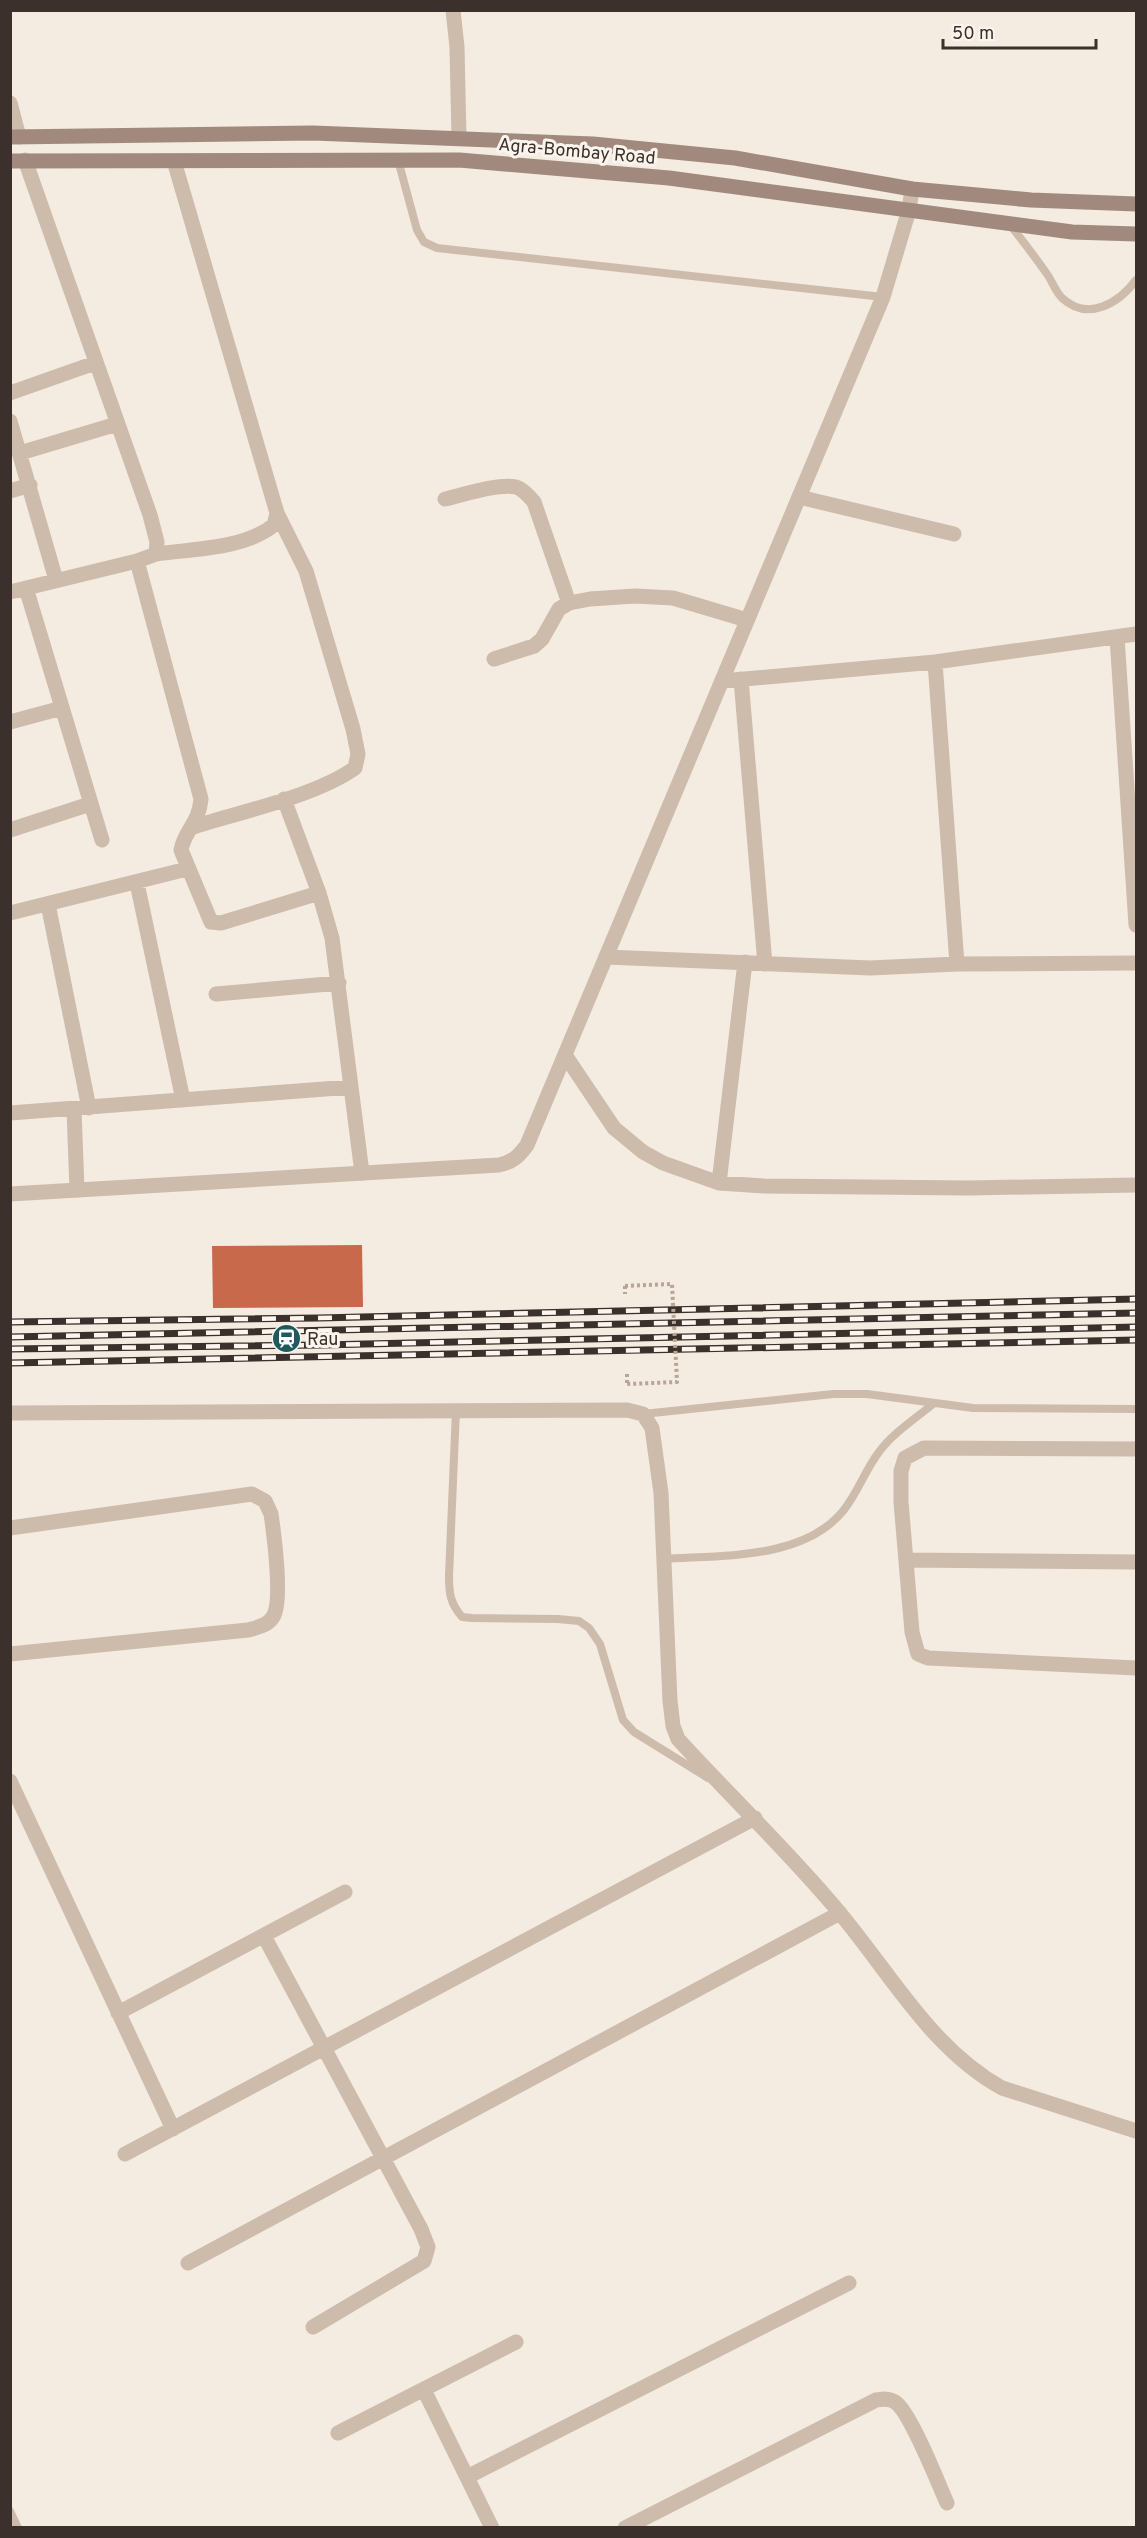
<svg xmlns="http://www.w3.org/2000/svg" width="1147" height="2538" font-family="Overpass,sans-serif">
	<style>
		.building { fill: #c8694b }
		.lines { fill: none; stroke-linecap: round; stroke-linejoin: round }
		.path { stroke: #b9a596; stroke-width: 4; stroke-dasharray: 3 3; stroke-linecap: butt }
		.service { stroke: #cdbbac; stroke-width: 8 }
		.minor { stroke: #cdbbac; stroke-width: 15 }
		.tertiary { stroke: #cdbbac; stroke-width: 15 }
		.secondary { stroke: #a18a7d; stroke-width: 15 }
		.rail-casing { stroke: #3b302b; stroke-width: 7 }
		.rail { stroke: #fbf5ee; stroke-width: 4.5; stroke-dasharray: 14; stroke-linecap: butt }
		.path-bridge { stroke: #b9a596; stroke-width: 4; stroke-dasharray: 3 3; stroke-linecap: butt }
		.labels { text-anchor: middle; stroke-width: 6; stroke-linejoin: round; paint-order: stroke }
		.street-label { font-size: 18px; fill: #3b302b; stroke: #fbf5ee }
		.poi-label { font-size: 18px; fill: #3b302b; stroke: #fbf5ee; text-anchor: start }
	</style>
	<rect width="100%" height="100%" fill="#f4ebe1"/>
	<!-- building -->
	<path class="building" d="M362 1245 363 1307 213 1308 212 1246Z"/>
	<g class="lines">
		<!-- path -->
		<path class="path" d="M625 1286V1294
			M627 1374V1384"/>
		<!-- service -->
		<path class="service" d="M398 160 417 230 424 242 437 248 883 297
			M1010 225C1023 241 1035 257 1047 274 1052 281 1055 291 1062 298 1088 322 1119 303 1136 280
			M456 1410 449 1576C449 1593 450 1603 462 1617L472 1618 558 1619 579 1621 589 1628 600 1644 623 1720 634 1732 708 1778
			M643 1414 833 1394H867L973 1408 1136 1409
			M664 1559C721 1555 803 1560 843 1511 858 1493 865 1470 879 1452 893 1433 915 1419 933 1404
			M10 2511 18 2528"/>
		<!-- minor -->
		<path class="minor" d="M453 10 457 47 459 138
			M10 103 19 137
			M10 393 95 363
			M10 421 56 580
			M20 453 117 424
			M10 491 30 485
			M799 497 954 534
			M445 499C463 495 498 483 516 487 523 489 529 496 534 502L569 603
			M156 554C193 549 244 549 274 525L277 513 174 161
			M137 561 201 799C199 824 185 829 181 850L211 922 221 923 319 893
			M26 588 102 840
			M10 592 137 561 156 554 157 542 150 515 25 160
			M1117 637 1136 925
			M494 659 534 646 542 639 559 609 569 603 590 599 635 596 673 598 747 620
			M935 662 957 964
			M741 679 765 964
			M722 681 935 662 1136 634
			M10 722 62 708
			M284 799 319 893 332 938 362 1173
			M193 827C240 812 316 796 355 768L358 754 353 729 306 571 277 513
			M10 830 90 804
			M137 883 183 1100
			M48 904 89 1108
			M10 913 187 869
			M606 957 870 968 957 964 1136 963
			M216 994 339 983
			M565 1055 614 1128 643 1152 663 1163 719 1183 764 1186 969 1188 1136 1185
			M74 1109 77 1190
			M10 1113 351 1087
			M719 1183 745 962
			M10 1413 627 1410 643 1414 652 1428 661 1493 670 1701 673 1726 678 1739C729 1795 784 1847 833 1905 887 1967 928 2047 1002 2088L1136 2131
			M1136 1449 924 1448 905 1458 901 1471V1502L912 1632 918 1654 928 1658 1136 1668
			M10 1528 252 1494 265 1501 271 1514C274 1534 283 1602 273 1617 267 1626 258 1627 248 1630L10 1654
			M906 1560 1136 1562
			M10 1781 173 2129
			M264 1936 421 2229 428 2247 424 2261 313 2327
			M118 2013 345 1892
			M125 2154 755 1818
			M188 2263 840 1913
			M424 2390 492 2528
			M338 2433 516 2342
			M467 2477 849 2283
			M625 2528 876 2400C883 2399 889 2398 895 2402 910 2411 938 2483 947 2503"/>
		<!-- tertiary -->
		<path class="tertiary" d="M10 1194 499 1165C513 1162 519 1156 527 1145L883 297 909 210 912 189"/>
		<!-- secondary -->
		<path class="secondary" d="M10 137 313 133 593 144 735 158 912 189 1031 200 1136 204
			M10 161 459 160 669 178 1072 232 1136 234"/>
		<defs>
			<path id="rail" d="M10 1322 319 1318 1136 1299
				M10 1337 1136 1313
				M10 1349 321 1345 1136 1327
				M10 1363 1136 1340"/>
		</defs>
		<!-- rail casing -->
		<use href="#rail" class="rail-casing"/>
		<!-- rail -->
		<use href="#rail" class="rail"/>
		<!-- path-bridge -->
		<path class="path-bridge" d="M625 1286 672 1284 677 1382 627 1384"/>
	</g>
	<!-- icons -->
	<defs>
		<symbol id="station-disc" viewBox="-11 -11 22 22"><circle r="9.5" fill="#1f5a5e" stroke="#fbf5ee"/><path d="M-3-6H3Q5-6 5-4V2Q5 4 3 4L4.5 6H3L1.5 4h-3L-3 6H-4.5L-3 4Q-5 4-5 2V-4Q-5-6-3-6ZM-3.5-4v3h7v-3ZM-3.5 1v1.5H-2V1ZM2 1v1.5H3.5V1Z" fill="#fff"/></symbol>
	</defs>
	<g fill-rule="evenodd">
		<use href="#station-disc" x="270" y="1322" width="33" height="33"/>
	</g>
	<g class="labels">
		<!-- street labels -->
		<g class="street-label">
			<text transform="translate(577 151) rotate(5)" y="6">Agra-Bombay Road</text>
		</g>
		<!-- poi labels -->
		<g class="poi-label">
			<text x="307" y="1345">Rau</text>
		</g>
	</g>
	<!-- border -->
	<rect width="1147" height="2538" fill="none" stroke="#3b302b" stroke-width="24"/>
	<!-- scale -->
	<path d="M943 39v9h153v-9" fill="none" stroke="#3b302b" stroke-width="3"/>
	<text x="952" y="39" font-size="18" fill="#3b302b" stroke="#fbf5ee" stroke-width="4.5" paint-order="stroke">50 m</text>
</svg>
